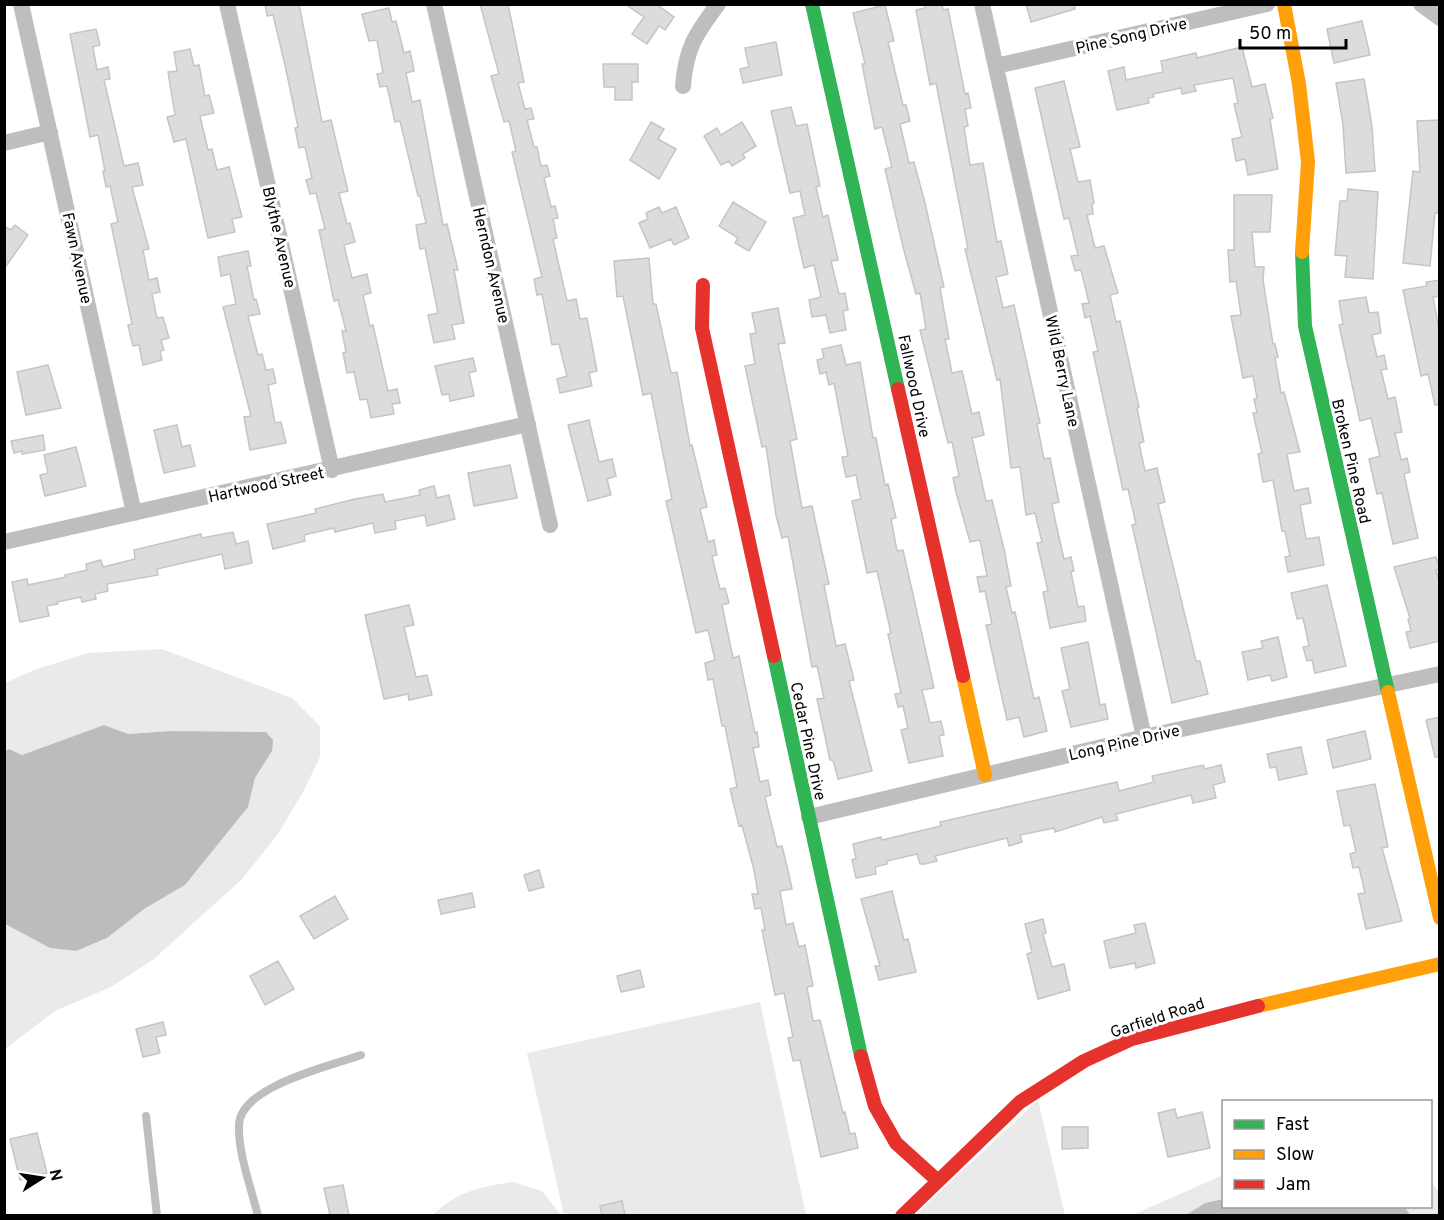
<svg xmlns="http://www.w3.org/2000/svg" width="1444" height="1220" font-family="Overpass,sans-serif">
	<style>
		.green { fill: #eaeaea }
		.water { fill: #bcbcbc }
		.building { fill: #dcdcdc; stroke: #c5c5c5; stroke-width: 1.5 }
		.lines { fill: none; stroke-linecap: round; stroke-linejoin: round }
		.lane { stroke: #bebebe; stroke-width: 8 }
		.street { stroke: #bebebe; stroke-width: 16 }
		.fast { stroke: #30b455; stroke-width: 14 }
		.slow { stroke: #ff9f0a; stroke-width: 14 }
		.jam { stroke: #e5322d; stroke-width: 14 }
		.labels { text-anchor: middle; stroke-width: 6; stroke-linejoin: round; paint-order: stroke }
		.street-label { font-size: 16px; fill: #000; stroke: #fff }
	</style>
	<rect width="100%" height="100%" fill="#fff"/>
	<!-- green -->
	<path class="green" d="M162 649 292 698 320 726V757L303 792 278 834 242 879 154 959 111 987 55 1011 5 1049 4 924 50 948 76 951 107 938 144 909 185 885 248 807 255 778 272 751 217 733 170 731 127 734 104 725 22 755 9 749 5 751V683L34 670 88 653Z
		M760 1002 806 1215H564L527 1053Z
		M1038 1100 1065 1215 914 1216Z
		M1223 1175V1199L1205 1203 1186 1215 1130 1216Z
		M513 1182 542 1191 561 1215H433C455 1192 482 1186 513 1182Z
		M1431 1182 1439 1192V1215H1410L1405 1207 1430 1206Z"/>
	<!-- water -->
	<path class="water" d="M104 725 128 734 170 731 266 732 273 740 272 751 255 778 248 807 185 885 144 909 107 938 76 951 50 948 5 924V751L9 749 22 755Z
		M1223 1199 1224 1206 1405 1207 1410 1215H1186L1205 1203Z"/>
	<!-- building -->
	<path class="building" d="M265 4H299L322 122 331 120 348 191 339 193 347 224 350 223 355 242 344 245 352 278 367 274 371 293 363 295 370 326 373 325 388 391 397 389 400 403 392 404 394 414 371 418 367 399 360 400 354 372 347 373 343 353 346 352 342 331H346L338 300 334 301 319 230 325 229 316 193 310 194 306 180 312 178 305 147 299 148 295 128 298 127 285 65 273 15 267 16Z
		M480 4H508L524 82 518 83 525 109 531 108 534 119 527 120 534 147H537L541 166 547 165 550 176 544 178 551 207 555 206 558 218 553 219 557 238 553 239 567 301 576 299 580 319 587 318 597 371 589 373 592 386 560 393 557 379 567 376 559 344 552 345 542 294 537 295 534 279 542 277 512 152 516 151 509 121 504 122 491 76 499 74Z
		M625 4H656L674 17 665 30 659 26 647 44 632 34 644 17Z
		M924 4H942L943 10 948 9 965 94 968 93 971 108 965 109 968 126 964 127 970 165 983 163 997 242 1001 241 1008 274 996 277 1003 308 1014 305 1040 423 1037 424 1044 459 1050 458 1059 502 1052 504 1056 524 1064 559 1071 557 1074 571 1071 572 1078 607 1084 606 1086 621 1050 628 1043 592 1048 591 1037 543 1042 542 1035 513 1026 515 1020 467 1011 468 1000 379 997 380 965 249H968L936 83 930 85 916 10 925 8Z
		M1026 4H1074L1075 9 1031 22Z
		M885 5 894 41 888 42 903 105H906L910 121 900 124 909 163 914 162 925 203 944 287 940 288 949 339H945L952 373 962 371 972 414 979 412 984 435 972 438 986 501 992 500 1004 549 1011 586 1006 587 1012 613 1015 612 1034 699 1039 697 1047 731 1024 737 1019 717 1007 720 986 625 992 624 985 591 980 592 977 577 987 576 980 540 970 542 956 492 953 478 959 476 952 442 948 443 920 330 926 329 920 293 916 294 903 247 885 169 892 167 882 127 875 129 862 64H865L853 13Z
		M389 8 392 22 396 21 404 53 410 51 414 71 406 73 412 102 420 100 443 225 447 224 458 270H454L464 323 452 325 455 339 434 343 428 315 438 313 425 248 420 249 416 225 426 223 420 196H418L400 121 395 122 387 86 380 87 377 74 383 73 377 40 369 41 362 14Z
		M1362 21 1370 55 1334 63 1327 29Z
		M96 29 100 45 93 47 97 70 108 67 110 79 104 80 124 166 138 163 143 185 132 187 149 249 143 250 149 280 157 278 160 292 152 294 157 318 163 317 169 338 161 340 164 350 160 351 162 360 143 365 139 345 133 346 128 325 132 324 111 224 118 222 110 186 106 187 103 171H105L98 135 90 137 70 34Z
		M776 42 782 75 743 83 740 69 749 67 745 48Z
		M1242 47 1252 87 1265 84 1273 118 1270 119 1278 169 1248 175 1245 159 1236 161 1232 139 1242 137 1234 104 1238 103 1233 78 1194 85 1196 91 1182 94 1181 88 1153 94 1154 97 1148 98 1149 103 1117 110 1108 71 1124 67 1126 80 1163 72 1161 61 1196 53 1197 58Z
		M190 49 194 66 199 65 205 96 209 95 214 113 200 116 208 150 212 149 217 170 229 167 242 217 232 219 235 232 208 238 186 139 174 142 167 117 175 115 168 72 177 71 174 52Z
		M603 64H638V82H632V100H615V87H604Z
		M1364 79 1372 126 1375 171 1346 173 1343 125 1336 83Z
		M1064 81 1080 147 1070 149 1078 182 1090 180 1094 203 1092 204 1093 214 1087 215 1095 248 1104 246 1118 293 1110 295 1116 322 1120 321 1139 407 1137 408 1144 442 1139 443 1145 471 1157 468 1165 502 1158 504 1196 661H1200L1208 694 1172 703 1132 525 1136 524 1128 489 1123 490 1093 352 1098 351 1090 316 1085 318 1082 304 1089 303 1081 270 1075 271 1071 256 1078 255 1069 218 1064 219 1035 88Z
		M791 107 796 126 807 124 820 186 816 187 823 217 828 215 838 260 831 261 839 294 845 293 848 310 843 311 846 330 830 333 826 315 812 317 809 300 821 297 814 265 804 268 793 218 805 215 800 191 790 193 771 111Z
		M1440 120V213H1435L1430 266 1403 263 1413 171 1420 172 1417 121Z
		M651 122 664 129 658 139 676 149 659 179 630 160Z
		M742 122 756 146 743 154 745 158 732 166 729 161 721 165 704 136 717 128 721 135Z
		M1348 189 1378 192 1373 279 1345 277 1347 256 1335 255 1340 201H1347Z
		M1234 195H1272L1270 232H1252L1255 267H1264L1263 280 1273 344H1275L1278 357 1275 358 1281 393 1284 392 1300 452 1287 454 1294 491 1308 488 1311 503 1300 505 1306 539 1319 537 1324 565 1288 572 1285 557 1290 556 1285 531H1282L1273 480 1263 482 1258 454 1262 453 1253 413H1257L1254 399 1257 398 1253 376 1243 378 1231 316 1241 315 1236 281 1230 282 1228 250H1234Z
		M733 202 766 222 749 251 735 243 738 238 719 226Z
		M659 207 662 213 676 207 689 238 674 245 671 239 650 248 639 223 648 219 646 213Z
		M15 225 28 235 4 269V226L11 230Z
		M248 251 251 266H247L254 300 256 299 260 314 248 316 258 355 262 354 266 370 273 369 276 383 268 385 275 423 281 422 286 443 250 450 244 417 251 416 223 307 236 304 230 274 221 276 218 257Z
		M649 258 653 304H656L671 373 677 372 690 446 692 445 707 507 700 509 708 542 714 540 717 555 712 556 720 589 725 588 729 603 722 605 733 658 739 656 755 733 757 732 759 747 753 748 760 782 768 780 771 795 765 797 777 847 782 846 789 875 792 889 780 891 786 925 793 923 799 947 805 945 813 986 807 987 813 1021 820 1020 843 1113 845 1112 850 1134 855 1133 858 1148 821 1157 800 1060 793 1061 788 1038 793 1037 784 993 775 995 762 930H765L761 908 755 909 752 894H758L754 870 742 825 739 826 730 789 737 787 725 726H722L713 679 708 680 705 663 715 660 708 630 696 633 666 501 672 499 651 393 643 395 623 296 617 297 614 261Z
		M1440 280V296L1433 297 1440 335V404L1435 405 1428 374 1421 376 1403 290 1427 286 1426 282Z
		M1366 297 1369 313 1378 312 1381 333 1372 335 1377 357 1384 355 1387 369 1381 370 1388 399 1395 397 1402 432 1395 433 1401 460 1407 458 1410 472 1404 474 1418 538 1393 544 1382 493 1377 494 1369 459 1380 456 1371 418 1360 421 1339 325 1343 324 1339 301Z
		M778 308 785 343 778 344 797 439 790 441 802 508 812 506 829 584 824 585 836 646 845 644 854 680 849 681 872 771 838 779 833 760H830L817 699 824 698 817 666 812 667 788 536 782 538 776 515 766 446 762 447 745 366 755 364 750 334 756 333 752 313Z
		M841 345 846 365 860 362 873 438H876L885 485 888 484 896 518 891 519 897 551 903 550 934 688 922 690 930 723 941 721 944 735 939 736 943 756 909 763 901 730 908 728 903 706 898 707 895 694 901 693 888 634 891 633 877 571 867 573 852 501 861 499 856 475 846 477 842 457 848 456 834 383 829 385 826 372 820 374 817 360 824 358 822 349Z
		M473 358 476 371 469 373 474 396 450 401 449 394 442 395 435 366Z
		M48 365 61 408 26 415 17 372Z
		M589 420 599 462 612 459 616 476 607 479 611 495 588 501 568 425Z
		M177 425 182 447 190 445 195 466 164 473 154 430Z
		M43 435 45 450 22 454V451L14 453 11 441Z
		M76 447 86 486 45 496 40 475 48 473 44 455Z
		M510 465 517 498 474 506 468 473Z
		M434 486 437 498 449 495 455 519 427 526 425 515 395 521 396 529 375 533 373 523 335 532 334 528 304 535 305 541 273 549 267 524 316 513 315 509 355 499 383 494 385 502 420 495 419 490Z
		M233 532 236 544 248 541 252 563 225 569 222 554 157 569 158 575 107 584 108 591 95 594 96 599 82 602 81 597 57 602 58 604 47 606 49 616 20 622 12 582 27 579 28 585 66 577 65 575 87 570 86 564 101 560 103 567 135 559 134 550 201 534 202 538Z
		M1436 557 1440 569 1436 570 1440 585V641L1410 648 1406 632 1411 631 1408 619 1410 618 1394 567Z
		M1327 585 1346 666 1315 673 1312 660 1307 661 1303 647 1309 646 1303 618 1297 619 1291 593Z
		M409 605 414 625 404 627 416 677 427 675 432 695 409 700 408 694 384 699 365 615Z
		M1278 637 1287 677 1272 681 1270 675 1248 680 1242 652 1263 648 1261 641Z
		M1088 642 1100 705 1105 704 1108 719 1071 727 1062 691 1070 689 1061 648Z
		M1440 717V757H1435L1426 720Z
		M1365 731 1371 759 1333 768 1327 740Z
		M1301 747 1307 774 1279 780 1276 767 1270 768 1267 754Z
		M1203 765 1205 769 1221 765 1225 782 1213 785 1216 798 1193 803 1191 795 1116 814 1118 820 1104 823 1102 817 1055 832 1054 828 1020 835 1022 842 1009 846 1007 838 935 856 937 861 925 864H920L917 854 887 861V864L875 867 876 874 856 878 852 860 856 858 853 844 881 837 882 840 941 826 940 822 1117 782 1119 791 1154 782 1152 776Z
		M1375 784 1388 847 1382 848 1402 921 1366 929 1358 894 1365 893 1359 867 1353 868 1350 854 1356 852 1350 825 1344 826 1337 791Z
		M539 870 544 887 529 891 524 875Z
		M892 891 904 940 908 939 916 972 879 980 875 966H880L861 899Z
		M472 893 475 907 441 914 438 900Z
		M335 896 348 919 314 939 300 916Z
		M1043 919 1046 933 1043 934 1052 967 1064 964 1070 990 1038 999 1027 954 1032 952 1025 924Z
		M1145 923 1155 963 1136 968 1135 963 1110 968 1104 941 1136 933 1134 925Z
		M278 961 294 989 265 1005 250 976Z
		M640 970 644 987 621 992 617 976Z
		M163 1022 166 1035 156 1037 160 1053 143 1057 136 1029Z
		M1175 1109 1177 1118 1202 1112 1210 1148 1168 1157 1158 1113Z
		M1062 1127H1088V1148L1062 1149Z
		M37 1133 47 1173 20 1180 10 1139Z
		M343 1185 349 1215H330L324 1188Z
		M622 1201 625 1215H602L600 1206Z"/>
	<g class="lines">
		<!-- lane -->
		<path class="lane" d="M146 1116 157 1216
			M258 1216C251 1187 238 1154 239 1125 240 1086 331 1066 361 1055"/>
		<!-- street -->
		<path class="street" d="M21 4 134 513
			M227 4 332 470
			M434 4 550 525
			M982 4 1144 737
			M1421 4 1440 18
			M996 66 1267 4
			M683 86C686 48 695 35 718 4
			M4 143 50 132
			M4 542 528 424
			M809 817 1144 737 1440 674"/>
		<!-- fast -->
		<path class="fast" d="M812 4 898 389
			M1302 252 1305 326 1388 692
			M774 656 861 1056"/>
		<!-- slow -->
		<path class="slow" d="M1284 4 1299 84 1308 162 1302 252
			M963 676 985 775
			M1388 692 1440 918
			M1258 1006 1440 964"/>
		<!-- jam -->
		<path class="jam" d="M703 285 702 328 774 656
			M898 389 963 676
			M861 1056 875 1106 896 1143 938 1181
			M902 1216 1020 1102 1084 1061 1132 1039 1258 1006"/>
	</g>
	<g class="labels">
		<!-- street labels -->
		<g class="street-label">
			<text transform="translate(1131 35) rotate(-13)" y="6">Pine Song Drive</text>
			<text transform="translate(280 237) rotate(77)" y="6">Blythe Avenue</text>
			<text transform="translate(78 258) rotate(78)" y="6">Fawn Avenue</text>
			<text transform="translate(492 265) rotate(77)" y="6">Herndon Avenue</text>
			<text transform="translate(1063 371) rotate(78)" y="6">Wild Berry Lane</text>
			<text transform="translate(915 386) rotate(78)" y="6">Fallwood Drive</text>
			<text transform="translate(1352 461) rotate(77)" y="6">Broken Pine Road</text>
			<text transform="translate(266 484) rotate(-12)" y="6">Hartwood Street</text>
			<text transform="translate(809 741) rotate(78)" y="6">Cedar Pine Drive</text>
			<text transform="translate(1124 742) rotate(-13)" y="6">Long Pine Drive</text>
			<text transform="translate(1157 1017) rotate(-18)" y="6">Garfield Road</text>
		</g>
	</g>
	<!-- border -->
	<rect width="1444" height="1220" fill="none" stroke="#000000" stroke-width="12"/>
	<!-- legend -->
	<rect x="1222" y="1100" width="210" height="108" fill="#ffffff" stroke="#999999" stroke-width="1.5"/>
	<rect x="1234" y="1120" width="30" height="9" fill="#30b455" stroke="#999999" stroke-width="1.5"/>
	<text x="1276" y="1130" font-size="18" fill="#000000">Fast</text>
	<rect x="1234" y="1150" width="30" height="9" fill="#ff9f0a" stroke="#999999" stroke-width="1.5"/>
	<text x="1276" y="1160" font-size="18" fill="#000000">Slow</text>
	<rect x="1234" y="1180" width="30" height="9" fill="#e5322d" stroke="#999999" stroke-width="1.5"/>
	<text x="1276" y="1190" font-size="18" fill="#000000">Jam</text>
	<!-- north arrow -->
	<g transform="translate(42 1178) rotate(78)" stroke="#ffffff" stroke-width="4.5" paint-order="stroke">
	<path d="M0-4.5L10 22L0 15L-10 22Z" fill="#000000"/>
	<text y="-9" font-size="16" font-weight="bold" text-anchor="middle" fill="#000000">N</text>
	</g>
	<!-- scale -->
	<path d="M1240 39v9h106v-9" fill="none" stroke="#000000" stroke-width="3"/>
	<text x="1249" y="39" font-size="18" fill="#000000" stroke="#ffffff" stroke-width="4.5" paint-order="stroke">50 m</text>
</svg>
